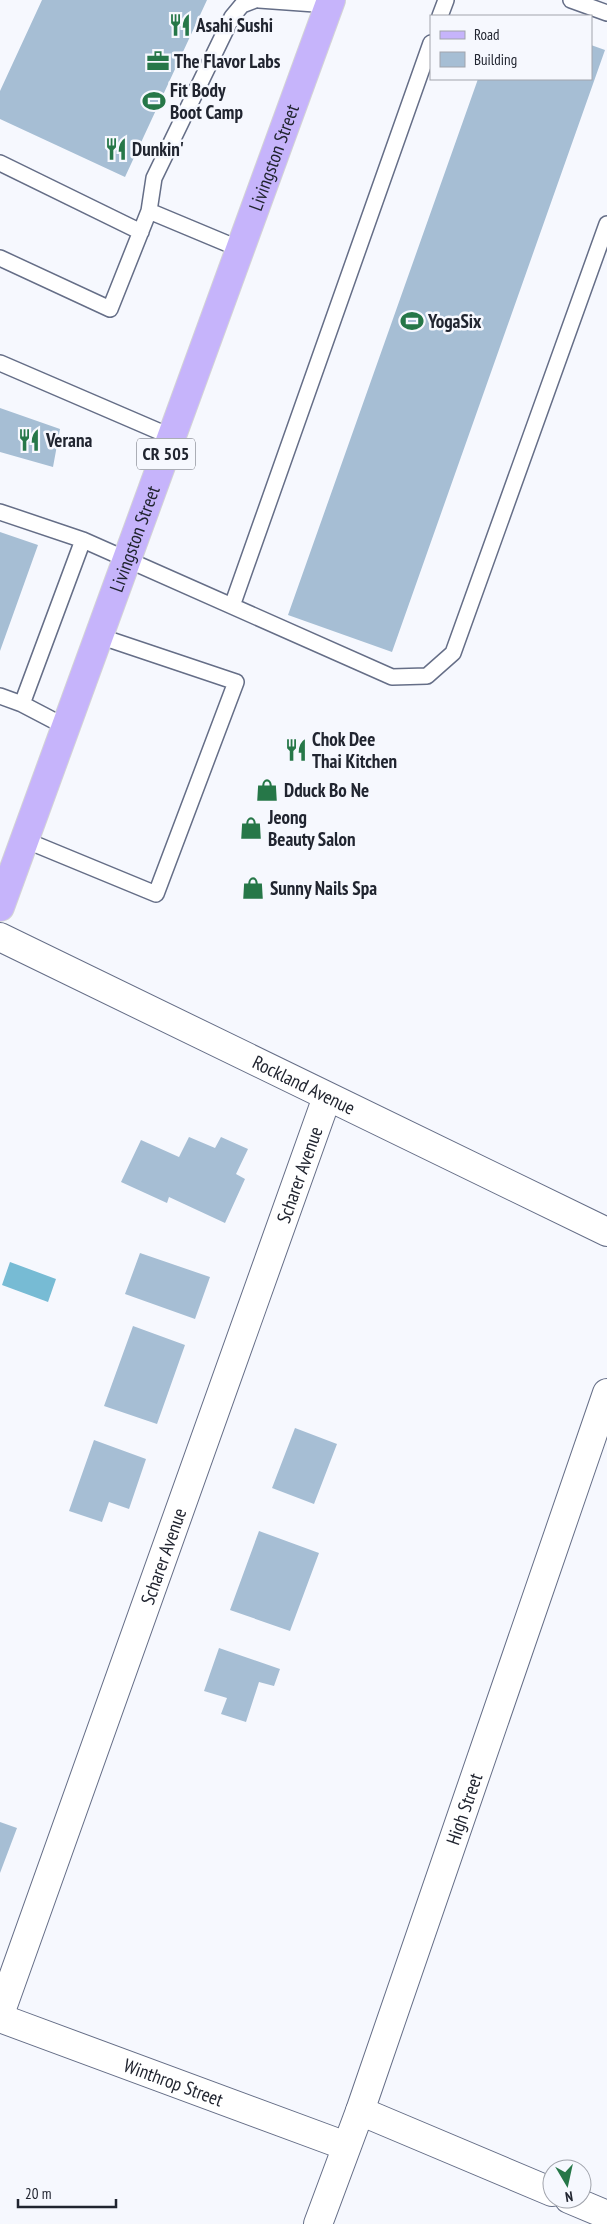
<svg xmlns="http://www.w3.org/2000/svg" width="607" height="2224" font-family="'PT Sans Narrow',sans-serif">
	<style>
		.water { fill: #77bbd4 }
		.building { fill: #a6bed4 }
		.lines { fill: none; stroke-linecap: round; stroke-linejoin: round }
		.service-casing { stroke: #656e87; stroke-width: 18 }
		.minor-casing { stroke: #656e87; stroke-width: 30 }
		.primary-casing { stroke: #d3d3d6; stroke-width: 30 }
		.service { stroke: #fff; stroke-width: 15 }
		.minor { stroke: #fff; stroke-width: 28 }
		.primary { stroke: #c6b4fb; stroke-width: 28 }
		.labels { text-anchor: middle; stroke-width: 5; stroke-linejoin: round; paint-order: stroke }
		.shield { fill: #f6f8fe; stroke: #61646e; stroke-width: 1 }
		.shield-label { font-size: 18px; font-weight: bold; fill: #212530 }
		.poi-label { font-size: 19px; font-weight: bold; fill: #212530; stroke: #f6f8fe; text-anchor: start }
		.street-label { font-size: 19px; fill: #212530; stroke: #f6f8fe }
	</style>
	<rect width="100%" height="100%" fill="#f6f8fe"/>
	<!-- water -->
	<path class="water" d="M10 1262 56 1279 48 1302 2 1285Z"/>
	<!-- building -->
	<path class="building" d="M42 0H207L125 177 0 119V91Z
		M591 45 605 50 392 652 288 615 478 79H591Z
		M0 408 60 429 53 467 0 452Z
		M0 532 38 545 0 651Z
		M189 1137 215 1148 221 1137 248 1149 236 1174 245 1179 225 1223 169 1197 167 1203 121 1182 141 1140 179 1157Z
		M140 1253 210 1277 195 1319 125 1294Z
		M133 1326 185 1345 157 1424 104 1406Z
		M295 1428 337 1444 314 1504 272 1488Z
		M94 1440 146 1459 129 1509 109 1502 102 1522 69 1511Z
		M259 1531 319 1553 290 1631 230 1610Z
		M219 1648 280 1669 274 1686 259 1682 246 1722 221 1714 227 1698 204 1691Z
		M0 1822 17 1828 0 1873Z"/>
	<g class="lines">
		<defs>
			<path id="service" d="M259 0 329 5
				M571 0 607 13
				M440 16 446 0
				M0 163 141 232
				M149 211 154 178 232 17 242 5 255 0
				M0 258 110 309 149 211 240 249
				M0 363 172 437
				M0 512 83 540
				M232 606 431 43
				M0 696 22 704
				M66 727 22 704 83 540 392 677 427 676 453 653 607 224
				M25 840 156 894 236 682 99 636"/>
			<g id="minor">
				<path id="s1" d="M0 937 607 1232"/>
				<path id="s2" d="M0 2014 327 1097"/>
				<path id="s3" d="M0 2018 346 2146"/>
				<path d="M360 2111 552 2192"/>
				<path d="M569 2199 607 2215"/>
				<path id="s4" d="M318 2224 360 2111 607 1393"/>
			</g>
			<g id="primary">
				<path id="s5" d="M0 907 331 0"/>
			</g>
		</defs>
		<!-- service casing -->
		<use href="#service" class="service-casing"/>
		<!-- minor casing -->
		<use href="#minor" class="minor-casing"/>
		<!-- primary casing -->
		<use href="#primary" class="primary-casing"/>
		<!-- service -->
		<use href="#service" class="service"/>
		<!-- minor -->
		<use href="#minor" class="minor"/>
		<!-- primary -->
		<use href="#primary" class="primary"/>
	</g>
	<!-- icons -->
	<defs>
		<symbol id="restaurant-bare" viewBox="-9 -9 18 18"><path d="M-5-6h1v4h1v-4h1v4h1v-4h1v5L-1.5 .5V6h-2V.5L-5-1ZM5-6V6H3V1.5H1.5Q1.5-4 5-6Z" fill="#267748" stroke="#f6f8fe" stroke-width="2.5" paint-order="stroke"/></symbol>
		<symbol id="office-bare" viewBox="-9 -9 18 18"><path d="M-6-3h4V-5.5h4V-3h4V5H-6ZM-1-4.5V-3h2v-1.5ZM-6 0V1H6V0Z" fill="#267748" stroke="#f6f8fe" stroke-width="2.5" paint-order="stroke"/></symbol>
		<symbol id="stadium-bare" viewBox="-9 -9 18 18"><path d="M0-5a6.5 5 0 1 0 0 10a6.5 5 0 1 0 0-10ZM-3.5-1.8h7v3.6h-7Z" fill="#267748" stroke="#f6f8fe" stroke-width="2.5" paint-order="stroke"/></symbol>
		<symbol id="shop-bare" viewBox="-9 -9 18 18"><path d="M-5-2.5h2.3a2.7 3.5 0 0 1 5.4 0H5L5.5 6h-11ZM-1.5-2.5h3a1.5 2.3 0 0 0-3 0Z" fill="#267748" stroke="#f6f8fe" stroke-width="2.5" paint-order="stroke"/></symbol>
	</defs>
	<g fill-rule="evenodd">
		<use href="#restaurant-bare" x="164" y="9" width="32" height="32"/>
		<use href="#office-bare" x="142" y="45" width="32" height="32"/>
		<use href="#stadium-bare" x="138" y="85" width="32" height="32"/>
		<use href="#restaurant-bare" x="100" y="133" width="32" height="32"/>
		<use href="#stadium-bare" x="396" y="305" width="32" height="32"/>
		<use href="#restaurant-bare" x="13" y="424" width="32" height="32"/>
		<use href="#restaurant-bare" x="280" y="734" width="32" height="32"/>
		<use href="#shop-bare" x="251" y="774" width="32" height="32"/>
		<use href="#shop-bare" x="235" y="812" width="32" height="32"/>
		<use href="#shop-bare" x="237" y="872" width="32" height="32"/>
	</g>
	<g class="labels">
		<!-- shield labels -->
		<rect class="shield" x="137" y="438.5" width="58" height="31" rx="4"/>
		<g class="shield-label">
			<text x="166" y="460">CR 505</text>
		</g>
		<!-- poi labels -->
		<g class="poi-label">
			<text x="196" y="32">Asahi Sushi</text>
			<text x="174" y="68">The Flavor Labs</text>
			<text x="170" y="97">Fit Body<tspan x="170" dy="22">Boot Camp</tspan></text>
			<text x="132" y="156">Dunkin'</text>
			<text x="428" y="328">YogaSix</text>
			<text x="46" y="447">Verana</text>
			<text x="312" y="746">Chok Dee<tspan x="312" dy="22">Thai Kitchen</tspan></text>
			<text x="284" y="797">Dduck Bo Ne</text>
			<text x="268" y="824">Jeong<tspan x="268" dy="22">Beauty Salon</tspan></text>
			<text x="270" y="895">Sunny Nails Spa</text>
		</g>
		<!-- street labels -->
		<g class="street-label">
			<text dy="7" stroke="none"><textPath href="#s5" startOffset="798">Livingston Street</textPath></text>
			<text dy="7" stroke="none"><textPath href="#s5" startOffset="392">Livingston Street</textPath></text>
			<text dy="7" stroke="none"><textPath href="#s1" startOffset="338">Rockland Avenue</textPath></text>
			<text dy="7" stroke="none"><textPath href="#s2" startOffset="891">Scharer Avenue</textPath></text>
			<text dy="7" stroke="none"><textPath href="#s2" startOffset="486">Scharer Avenue</textPath></text>
			<text dy="7" stroke="none"><textPath href="#s4" startOffset="440">High Street</textPath></text>
			<text dy="7" stroke="none"><textPath href="#s3" startOffset="185">Winthrop Street</textPath></text>
		</g>
	</g>
	<!-- legend -->
	<rect x="430" y="15" width="162" height="65" fill="#f6f8fe" stroke="#a1a4ac"/>
	<rect x="440" y="31" width="25" height="8" fill="#c6b4fb" stroke="#a1a4ac"/>
	<text x="474" y="40" font-size="15" fill="#212530">Road</text>
	<rect x="440" y="52" width="25" height="15" fill="#a6bed4" stroke="#a1a4ac"/>
	<text x="474" y="65" font-size="15" fill="#212530">Building</text>
	<!-- north arrow -->
	<g transform="translate(567 2184) rotate(171)"><circle r="24" fill="#f6f8fe" stroke="#a1a4ac"/>
	<path d="M0-4L9 19L0 12L-9 19Z" fill="#267748"/>
	<text y="-8" font-size="14" font-weight="bold" text-anchor="middle" fill="#212530">N</text>
	</g>
	<!-- scale -->
	<path d="M18 2199v8h98v-8" fill="none" stroke="#212530" stroke-width="2.5"/>
	<text x="25" y="2199" font-size="15" fill="#212530" stroke="#f6f8fe" stroke-width="4" paint-order="stroke">20 m</text>
</svg>
